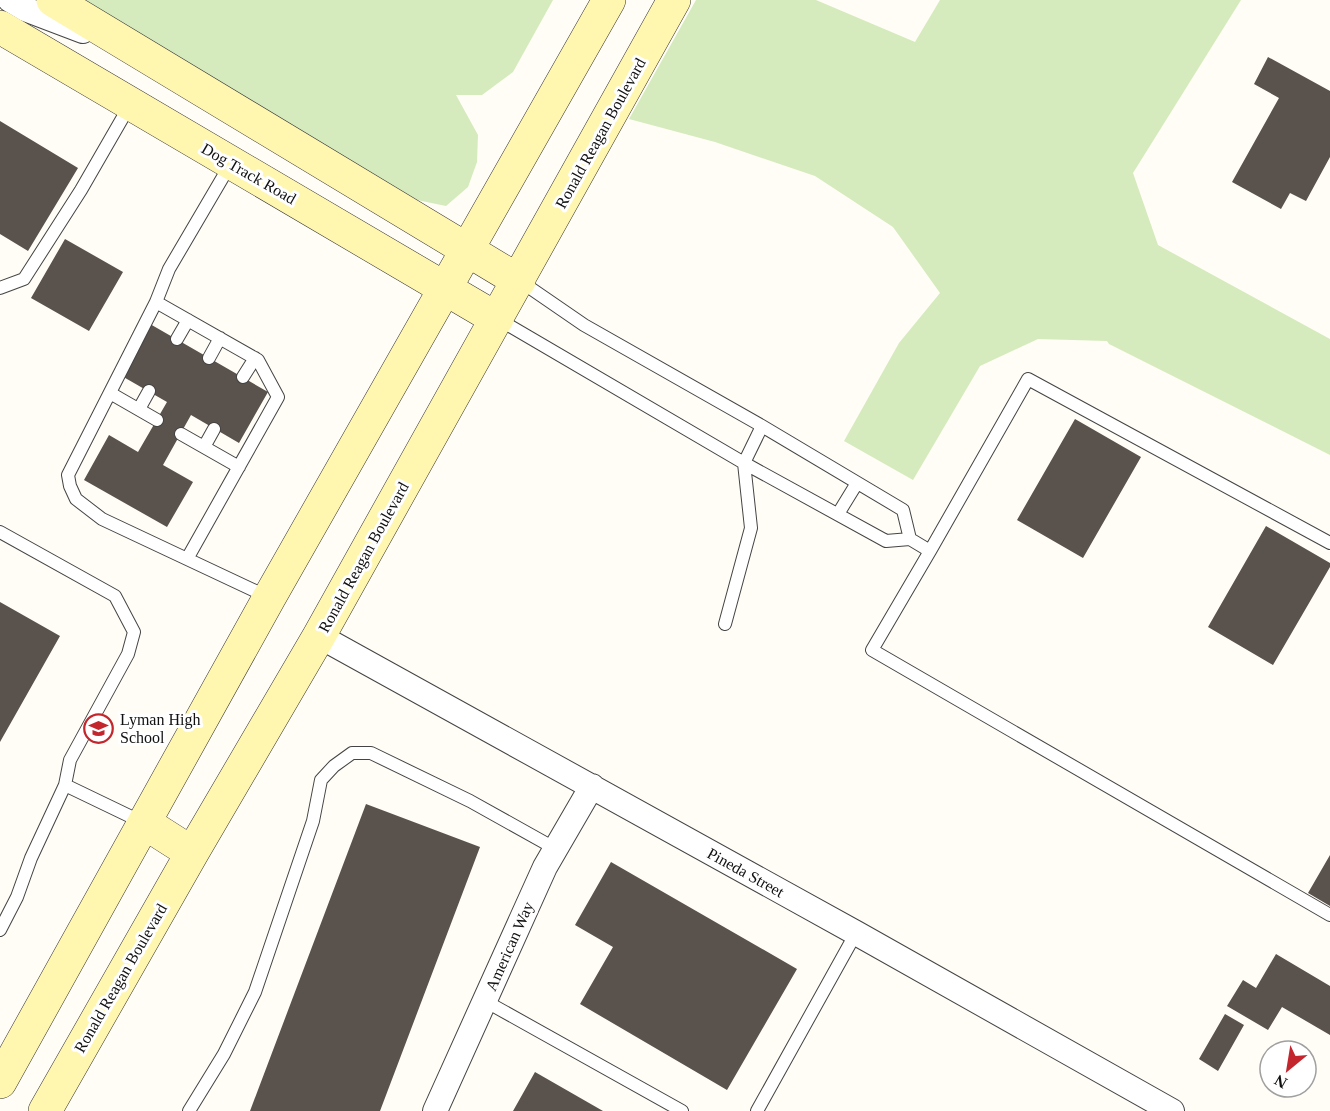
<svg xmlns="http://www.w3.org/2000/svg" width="1330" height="1111" font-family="Georgia,serif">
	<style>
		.green { fill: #d5ebbd }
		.building { fill: #5a524d }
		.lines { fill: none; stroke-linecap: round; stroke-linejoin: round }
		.service-casing { stroke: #444; stroke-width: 14 }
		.minor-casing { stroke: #444; stroke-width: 26 }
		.secondary-casing { stroke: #333; stroke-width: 34 }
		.service { stroke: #fff; stroke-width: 12 }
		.minor { stroke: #fff; stroke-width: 24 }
		.secondary { stroke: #fff6b0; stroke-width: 33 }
		.labels { text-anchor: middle; stroke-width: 6; stroke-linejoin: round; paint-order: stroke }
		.street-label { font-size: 16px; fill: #111; stroke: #fff }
		.poi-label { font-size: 16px; fill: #111; stroke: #fff; text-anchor: start }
	</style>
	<rect width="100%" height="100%" fill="#fffdf5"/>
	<!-- green -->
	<path class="green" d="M77 0H553L513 72 482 95H456L478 135 477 162 468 187 446 206 417 200Z
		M696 0H816L915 42 940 0H1241L1133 173 1158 245 1330 339V455L1109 344 1107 341 1038 339 980 366 913 480 844 441 899 343 940 293 893 227 815 176 715 142 629 119Z"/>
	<!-- building -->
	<path class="building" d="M1268 57 1330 91V157L1306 201 1290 193 1281 209 1232 182 1279 98 1254 84Z
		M0 121 78 168 28 251 0 234Z
		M65 239 123 272 89 331 31 298Z
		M150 324 268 392 239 443 191 415 163 465 193 482 167 527 84 480 109 435 138 452 167 402 120 375Z
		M1075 419 1141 457 1083 558 1017 520Z
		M1266 526 1330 563V567L1273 665 1208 627Z
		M0 602 60 636 0 742Z
		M366 804 480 847 380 1111H250Z
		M1330 855V906L1308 893Z
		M611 862 797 969 727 1090 580 1004 613 947 575 925Z
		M1276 954 1330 986V1035L1282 1007 1268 1030 1227 1006 1243 980 1256 988Z
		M1225 1014 1244 1025 1218 1071 1199 1059Z
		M535 1072 603 1111H513Z"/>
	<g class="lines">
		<defs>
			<path id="service" d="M230 165 169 269 156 302 68 475 70 486 76 499 102 519 268 597
				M520 281 584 325 762 426 903 510 910 539
				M0 288 24 279 81 190 130 105
				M156 302 258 360 278 397 187 559
				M498 319 744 463 886 541 910 539 930 551 1028 379 1330 543
				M177 339 188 320
				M209 358 220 338
				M243 377 255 358
				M110 393 157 420
				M139 409 149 391
				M181 434 239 467
				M204 447 214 429
				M838 514 857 483
				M0 532 115 596 134 632 128 654 70 760 65 785 31 858 17 897 0 930
				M930 551 872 650 1330 915
				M725 624 751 528 744 463 762 426
				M65 785 144 823
				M485 1001 682 1111
				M189 1111 224 1054 255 992 313 821 321 780 334 766 352 753H371L470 801 556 849
				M757 1111 856 933"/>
			<path id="minor" d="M10 0 25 9 83 31
				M319 636 856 933 1172 1111
				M435 1111 545 867 592 786"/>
			<path id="secondary" d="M53 0 519 281
				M0 27 497 319
				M145 823 192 853
				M0 1082 269 598 609 0
				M45 1111 192 853 319 636 674 0"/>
		</defs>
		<!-- service casing -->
		<use href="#service" class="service-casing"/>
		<!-- minor casing -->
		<use href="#minor" class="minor-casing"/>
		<!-- secondary casing -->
		<use href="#secondary" class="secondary-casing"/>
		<!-- service -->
		<use href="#service" class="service"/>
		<!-- minor -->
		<use href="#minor" class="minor"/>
		<!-- secondary -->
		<use href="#secondary" class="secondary"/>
	</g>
	<!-- icons -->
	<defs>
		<symbol id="school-ring" viewBox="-11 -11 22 22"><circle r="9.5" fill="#fff" stroke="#c4262e" stroke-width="1.5"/><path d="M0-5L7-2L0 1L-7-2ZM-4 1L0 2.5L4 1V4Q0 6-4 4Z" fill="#c4262e"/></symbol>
	</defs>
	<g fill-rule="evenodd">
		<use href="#school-ring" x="82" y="712" width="33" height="33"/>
	</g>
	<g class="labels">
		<!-- street labels -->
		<g class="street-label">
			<text transform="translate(600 133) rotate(-61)" y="6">Ronald Reagan Boulevard</text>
			<text transform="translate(249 173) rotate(30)" y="6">Dog Track Road</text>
			<text transform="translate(363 557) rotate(-61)" y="6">Ronald Reagan Boulevard</text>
			<text transform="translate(746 872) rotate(29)" y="6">Pineda Street</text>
			<text transform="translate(509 946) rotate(-66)" y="6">American Way</text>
			<text transform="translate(120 978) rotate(-60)" y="6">Ronald Reagan Boulevard</text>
		</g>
		<!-- poi labels -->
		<g class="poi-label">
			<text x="120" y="725">Lyman High<tspan x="120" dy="18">School</tspan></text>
		</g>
	</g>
	<!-- north arrow -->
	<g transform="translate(1288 1069) rotate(210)"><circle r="28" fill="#ffffff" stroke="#a0a0a0" stroke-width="1.5"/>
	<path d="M0-4.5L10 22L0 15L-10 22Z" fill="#c4262e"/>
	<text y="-9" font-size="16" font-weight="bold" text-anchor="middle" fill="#111111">N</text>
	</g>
</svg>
